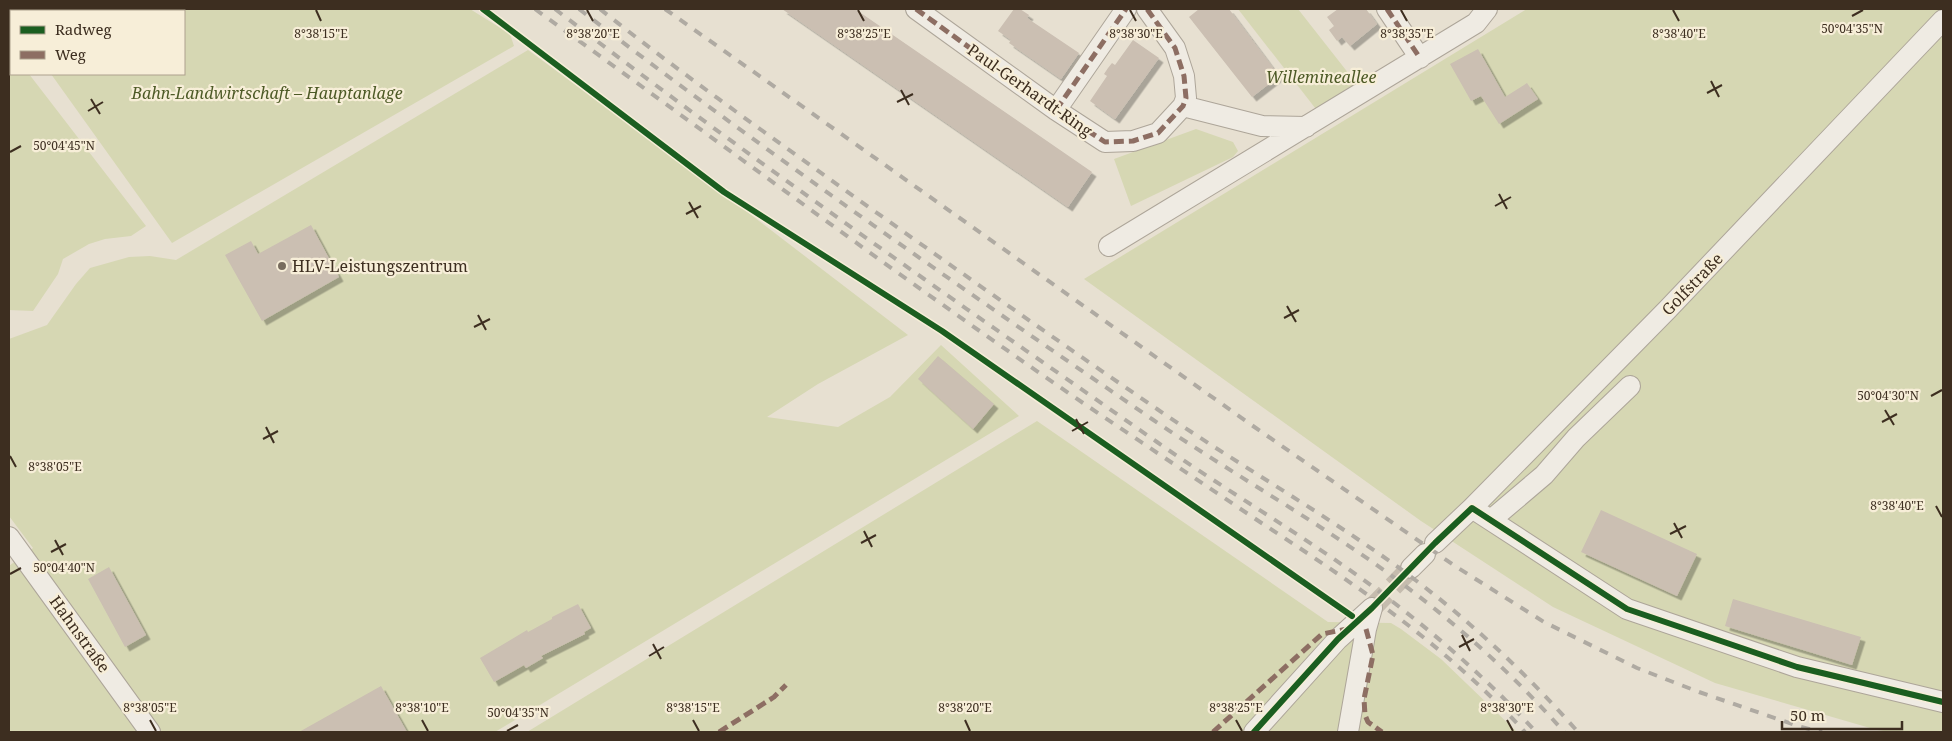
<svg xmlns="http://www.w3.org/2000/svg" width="1952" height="741" font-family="'Noto Serif',serif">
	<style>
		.green { fill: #d6d7b3 }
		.building { fill: #cbbfb2; filter: url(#shadow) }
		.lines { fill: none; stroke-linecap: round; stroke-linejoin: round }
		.minor-tunnel { stroke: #c5bcae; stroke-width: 20; stroke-dasharray: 20 10; stroke-linecap: butt }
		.minor-casing { stroke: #ada599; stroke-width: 22 }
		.minor { stroke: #efebe3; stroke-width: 20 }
		.rail { stroke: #afaaa2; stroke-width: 4; stroke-dasharray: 9 9; stroke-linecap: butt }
		.quiet { stroke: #8d6e63; stroke-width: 5; stroke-dasharray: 10 5; stroke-linecap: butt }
		.cycleway-casing { stroke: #f7eed8; stroke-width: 9 }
		.cycleway { stroke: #1b5e20; stroke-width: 6 }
		.ticks { fill: none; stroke: #3d2e20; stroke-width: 2 }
		.poi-dot { fill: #786c5e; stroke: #f7eed8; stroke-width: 2 }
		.labels { text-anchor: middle; stroke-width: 4.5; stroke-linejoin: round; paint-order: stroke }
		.park-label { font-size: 16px; font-style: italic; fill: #4d5a26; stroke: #f7eed8 }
		.street-label { font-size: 16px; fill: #3d2e20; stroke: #f7eed8 }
		.poi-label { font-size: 16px; fill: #3d2e20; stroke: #f7eed8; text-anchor: start }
		.ticks-label { font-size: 12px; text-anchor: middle; fill: #3d2e20; stroke: #f7eed8; stroke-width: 4.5; stroke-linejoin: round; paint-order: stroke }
	</style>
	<defs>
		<filter id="shadow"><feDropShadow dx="4.5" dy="4.5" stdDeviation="0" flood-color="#0004"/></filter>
	</defs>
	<rect width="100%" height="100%" fill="#e7e0d1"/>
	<!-- green -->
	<path class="green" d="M9 9H470L510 34 514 46 172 243 51 74H184V11H11V18L9 14Z
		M1238 9H1298L1360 88 1319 113Z
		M1527 9H1943V732H1891L1877 730 1715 683 1553 607 1421 521 1084 279Z
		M9 48 11 51V74H29L146 226 131 236 105 239 89 244 63 259 58 274 33 311 9 310Z
		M528 50 725 195 908 335 818 384 767 417 838 427 890 397 941 345 1019 416 495 732H9V566L33 548 9 516V339L47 325 76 284 90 268 129 257 150 256 176 260Z
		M1196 129 1233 142 1238 151 1233 157 1131 206 1114 159Z
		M1037 421 1328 622 1391 623 1401 629 1441 659 1517 732H527Z"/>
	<!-- building -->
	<path class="building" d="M782 9H855L1092 172 1068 207Z
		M1014 9H1020L1029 15 1027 18 1079 53 1061 79 1009 43 1011 40 998 31Z
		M1199 9H1229L1279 76 1252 97 1189 17Z
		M1338 9H1366L1377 24 1350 46 1342 37 1337 41 1329 30 1334 26 1327 17Z
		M1133 40 1159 58 1115 119 1090 101 1107 76 1104 74 1108 68 1112 63 1115 65Z
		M1478 49 1505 97 1527 83 1538 99 1499 124 1481 96 1471 101 1450 64Z
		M311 225 339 277 262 321 225 255 251 241 258 254Z
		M938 356 994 404 973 429 918 379Z
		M1601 510 1697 554 1677 596 1581 552Z
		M109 567 146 635 125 647 88 579Z
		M1733 599 1861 637 1852 665 1725 626Z
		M578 604 591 628 584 632 585 634 541 656 543 658 526 668 524 665 494 682 480 658 527 630 528 632 552 619V617Z
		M381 686 407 732H299Z"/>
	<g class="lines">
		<!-- minor-tunnel -->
		<path class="minor-tunnel" d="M1372 608 1411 568"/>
		<defs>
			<path id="minor" d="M916 9 1056 110 1105 142 1133 141 1158 133 1183 106 1186 98 1184 76 1175 48 1147 9
				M1387 9 1420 58
				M1183 106 1262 126 1306 127
				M1056 110 1126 9
				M1109 246 1476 23 1487 9
				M1472 508 1627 609 1797 667 1943 702
				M1491 520 1544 475 1576 438 1630 386
				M9 537 150 732
				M1435 543 1472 508 1667 310 1943 20
				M1411 568 1425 554
				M1254 732 1338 639 1372 608
				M1348 732 1366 629 1372 608"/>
		</defs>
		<!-- minor casing -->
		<use href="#minor" class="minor-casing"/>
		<!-- minor -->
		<use href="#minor" class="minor"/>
		<!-- rail -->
		<path class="rail" d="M535 9C718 141 899 277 1086 405 1144 444 1202 483 1260 522 1355 584 1448 647 1525 732
			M555 9C754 162 961 305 1167 449 1231 493 1298 533 1361 578 1424 624 1484 675 1536 732
			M579 9C764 151 957 285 1149 417 1222 467 1299 511 1371 561 1441 610 1508 668 1564 732
			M600 9C683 75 770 136 856 198 956 269 1056 340 1157 409 1230 459 1306 503 1378 553 1452 604 1519 665 1578 732
			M665 9 1253 426 1455 566 1544 622 1637 668 1699 692 1801 727 1822 732"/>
		<!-- quiet -->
		<path class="quiet" d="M916 9 1056 110 1105 142 1133 141 1158 133 1183 106 1186 98 1184 76 1175 48 1147 9
			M1387 9 1420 58
			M1056 110 1126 9
			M1366 629 1373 655 1364 699 1365 715 1368 722 1382 732
			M719 732 774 697 786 685
			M1213 732 1322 634 1347 629"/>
		<defs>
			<path id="cycleway" d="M483 9 724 192 942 331 1352 616
				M1254 732 1338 639 1372 608 1435 543 1472 508 1627 609 1797 667 1943 702"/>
		</defs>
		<!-- cycleway casing -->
		<use href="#cycleway" class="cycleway-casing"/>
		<!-- cycleway -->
		<use href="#cycleway" class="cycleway"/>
	</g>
	<!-- ticks -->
	<path class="ticks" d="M316 10 321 21M587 10 593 21M858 10 864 21M1130 10 1136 21M1401 10 1407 21M1673 10 1679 21M1852 16 1863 10M1711 81 1719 97M901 90 909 105M1707 93 1722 85M91 99 100 114M897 102 913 94M88 111 103 102M10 152 21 146M1499 194 1507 209M689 202 698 218M1495 206 1511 197M686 214 701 206M1287 306 1296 322M478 315 486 330M1284 318 1299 310M474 327 490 319M1931 396 1942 390M1885 410 1894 425M1076 419 1084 434M1882 422 1897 414M266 427 274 443M1072 431 1088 422M263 439 278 431M10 456 16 467M1936 506 1942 517M1674 523 1682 538M864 531 872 547M1670 534 1686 526M55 540 63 555M861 543 876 535M51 552 66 544M10 574 21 568M1462 635 1470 651M653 644 661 659M1459 647 1474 639M649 656 664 647M150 720 156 731M422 720 428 731M693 720 699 731M965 720 970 731M1236 720 1242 731M1507 720 1513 731M507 731 518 725"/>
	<!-- markers -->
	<circle class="poi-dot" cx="282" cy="266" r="5"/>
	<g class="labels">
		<!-- park labels -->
		<g class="park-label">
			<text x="1321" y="83">Willemineallee</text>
			<text x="267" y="99">Bahn-Landwirtschaft – Hauptanlage</text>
		</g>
		<!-- street labels -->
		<g class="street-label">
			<text transform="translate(1030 90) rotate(35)" y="6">Paul-Gerhardt-Ring</text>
			<text transform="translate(1692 284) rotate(-46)" y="6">Golfstraße</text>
			<text transform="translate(80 634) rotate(54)" y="6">Hahnstraße</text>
		</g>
		<!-- poi labels -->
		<g class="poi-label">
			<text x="292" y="272">HLV-Leistungszentrum</text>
		</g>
	</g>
	<g class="ticks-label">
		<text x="1852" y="33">50°04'35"N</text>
		<text x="321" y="38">8°38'15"E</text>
		<text x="593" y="38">8°38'20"E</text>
		<text x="864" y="38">8°38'25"E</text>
		<text x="1136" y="38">8°38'30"E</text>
		<text x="1679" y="38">8°38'40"E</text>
		<text x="1407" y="38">8°38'35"E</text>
		<text x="64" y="150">50°04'45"N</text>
		<text x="1888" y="400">50°04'30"N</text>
		<text x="55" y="471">8°38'05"E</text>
		<text x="1897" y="510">8°38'40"E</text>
		<text x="64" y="572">50°04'40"N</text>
		<text x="150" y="712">8°38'05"E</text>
		<text x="422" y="712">8°38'10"E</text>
		<text x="693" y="712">8°38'15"E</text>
		<text x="965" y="712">8°38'20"E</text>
		<text x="1236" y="712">8°38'25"E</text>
		<text x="1507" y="712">8°38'30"E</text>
		<text x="518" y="717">50°04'35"N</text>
	</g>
	<!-- border -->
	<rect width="1952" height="741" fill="none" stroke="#3d2e20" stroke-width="20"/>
	<!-- legend -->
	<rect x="10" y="10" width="175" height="65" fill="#f7eed8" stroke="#ada18e"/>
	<rect x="20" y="26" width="25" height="8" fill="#1b5e20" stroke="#ada18e"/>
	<text x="55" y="35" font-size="15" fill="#3d2e20">Radweg</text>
	<rect x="20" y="51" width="25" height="8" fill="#8d6e63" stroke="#ada18e"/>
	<text x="55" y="60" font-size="15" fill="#3d2e20">Weg</text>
	<!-- scale -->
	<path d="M1782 721v8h120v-8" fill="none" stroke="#3d2e20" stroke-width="2.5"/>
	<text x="1790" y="721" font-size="15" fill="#3d2e20" stroke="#f7eed8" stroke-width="4" paint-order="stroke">50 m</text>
</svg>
